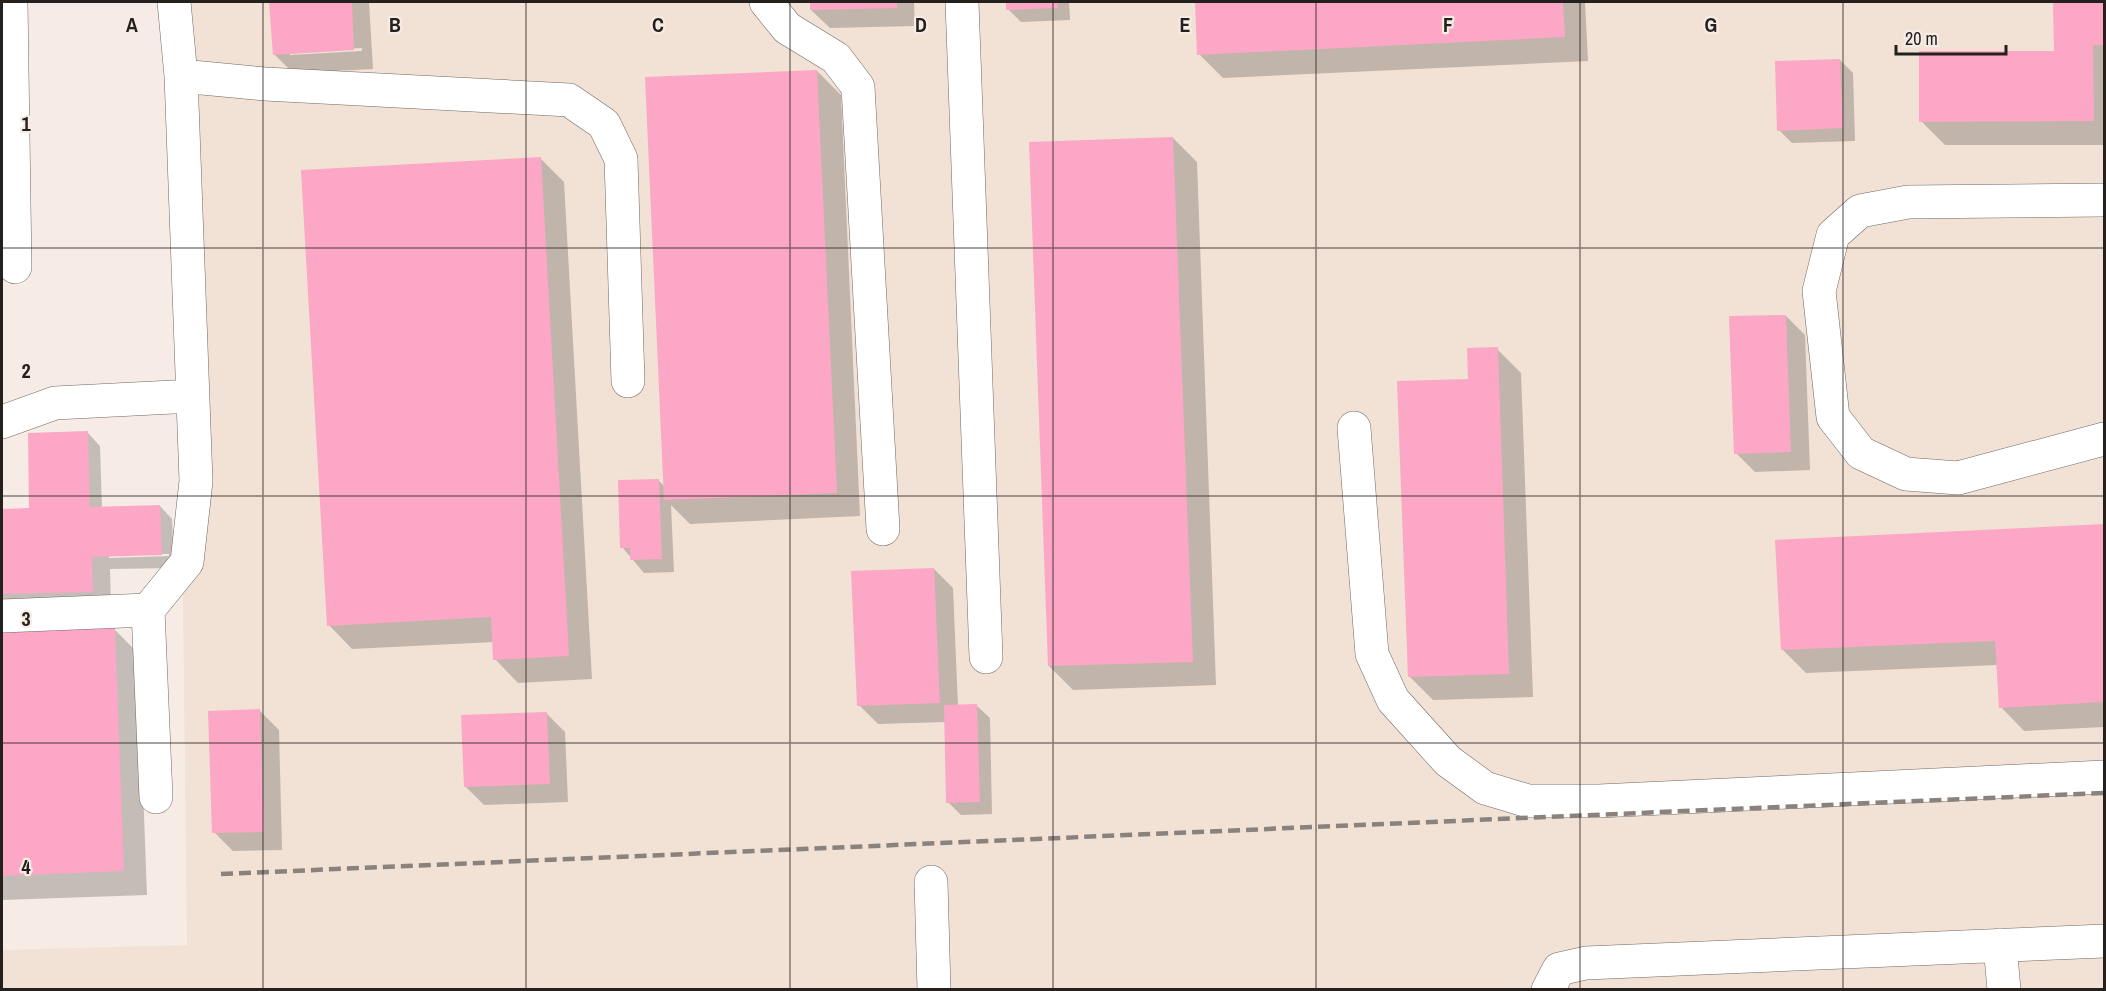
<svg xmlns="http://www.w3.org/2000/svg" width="2106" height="991" font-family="'Archivo Narrow',sans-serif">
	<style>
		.built { fill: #f2e1d5 }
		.shadow { fill: #0003; fill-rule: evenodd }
		.building { fill: #fca7c5 }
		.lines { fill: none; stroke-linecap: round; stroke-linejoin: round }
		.minor-casing { stroke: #716862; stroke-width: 34 }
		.minor { stroke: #fff; stroke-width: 33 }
		.rail { stroke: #89827d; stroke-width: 4.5; stroke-dasharray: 12 6; stroke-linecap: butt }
		.grid { fill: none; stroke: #24201e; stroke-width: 1.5; stroke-opacity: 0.55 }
		.grid-label { font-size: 20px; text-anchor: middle; font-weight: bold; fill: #24201e; stroke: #f6ece5; stroke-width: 4.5; stroke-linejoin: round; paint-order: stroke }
	</style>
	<rect width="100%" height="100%" fill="#f6ece5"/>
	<!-- built -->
	<path class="built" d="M176 2H2104V989L2 990V950L187 945Z"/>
	<!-- shadow -->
	<path class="shadow" d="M271 2H369L373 69 293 73 274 54ZM362 48V51L290 55V52Z
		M811 2H914L915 26 830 28 811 10Z
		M1007 2H1069L1070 20 1021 22 1008 9Z
		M1196 2H1585L1588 61 1223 78 1199 54Z
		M2054 2H2104V145H1945L1921 121 2055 52Z
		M1840 60 1853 73 1855 141 1792 143 1779 130Z
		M817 71 841 95 860 516 690 524 671 505 674 572 644 573 622 547 658 480 665 487Z
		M1173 138 1197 162 1216 685 1073 690 1049 666Z
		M540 158 564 182 592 679 518 683 495 659 494 642 352 649 329 625Z
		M1786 316 1805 335 1810 470 1755 472 1736 453Z
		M1497 349 1521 373 1533 697 1433 700 1409 676 1469 381Z
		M88 433 100 446 102 508 160 506 172 519 174 568 110 569 111 611 2 613V511L31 510ZM169 554V556L109 558V555Z
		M2104 526V727L2024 731 2001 707 1998 665 1806 673 1782 649 1777 541Z
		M934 569 953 588 958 706H977L990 718 992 814 961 815 948 802 946 722 878 724 859 705Z
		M114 629 138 653 147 895 2 900V633Z
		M260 711 279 730 282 850 233 851 214 832Z
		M546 713 565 732 568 802 484 805 466 787Z"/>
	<!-- building -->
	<path class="building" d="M269 2H352L354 50 273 55Z
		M810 2H897V8L810 10Z
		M1006 2H1057L1058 8 1006 10Z
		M1195 2H1563L1565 37 1197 55Z
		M2053 2H2104V45H2093L2094 121 1919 122V51H2054Z
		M1840 59 1843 128 1777 131 1775 61Z
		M817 70 837 493 664 500 645 77Z
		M1173 137 1193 662 1048 666 1029 142Z
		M541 157 569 656 493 660 491 617 327 626 301 170Z
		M1786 315 1791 452 1734 454 1729 316Z
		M1498 347 1509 674 1408 677 1397 381 1468 379 1467 348Z
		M88 431 90 507 160 505 162 555 92 557 93 592 2 594V509L29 508 28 433Z
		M659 479 662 559 630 560V548H620L618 480Z
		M2104 524V702L1999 708 1995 641 1781 650 1775 540Z
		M934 568 940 703 857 706 851 571Z
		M115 628 124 871 2 876V631Z
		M977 704 980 802 946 803 944 705Z
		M260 709 264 832 212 833 208 711Z
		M547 712 550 784 464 787 461 715Z"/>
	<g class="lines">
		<defs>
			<path id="minor" d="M11 2 15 267
				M766 2 787 28 836 58 858 87 883 529
				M962 2 986 657
				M181 76 265 84 569 100 604 124 621 159 628 381
				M2104 200 1908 202 1860 211 1833 235 1819 291 1833 417 1861 453 1906 474 1958 478 2104 439
				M2 422 55 403 193 396
				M1354 428 1372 654 1393 700 1448 761 1485 788 1528 801H1599L2104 777
				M2 616 148 610
				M156 797 148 610 187 562 196 481 181 76 174 2
				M931 882 934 990
				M2000 945 2004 990
				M1548 990 1559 969 1586 963 2104 941"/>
		</defs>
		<!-- minor casing -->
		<use href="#minor" class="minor-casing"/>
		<!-- minor -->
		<use href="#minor" class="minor"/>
		<!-- rail -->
		<path class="rail" d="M221 874 2104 793"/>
	</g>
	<!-- grid -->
	<path class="grid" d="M263 2V990M526 2V990M790 2V990M1053 2V990M1316 2V990M1580 2V990M1843 2V990M2 248H2104M2 496H2104M2 743H2104"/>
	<g class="grid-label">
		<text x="132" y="32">A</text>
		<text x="395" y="32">B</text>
		<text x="658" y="32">C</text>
		<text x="921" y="32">D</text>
		<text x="1185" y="32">E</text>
		<text x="1448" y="32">F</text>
		<text x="1711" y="32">G</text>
		<text x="26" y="131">1</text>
		<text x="26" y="378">2</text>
		<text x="26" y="626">3</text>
		<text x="26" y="874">4</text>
	</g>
	<!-- border -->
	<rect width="2106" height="991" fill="none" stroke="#24201e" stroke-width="6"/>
	<!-- scale -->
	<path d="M1896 45v9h110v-9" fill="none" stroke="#24201e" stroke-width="3"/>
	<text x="1905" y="45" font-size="18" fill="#24201e" stroke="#f6ece5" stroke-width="4.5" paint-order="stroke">20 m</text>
</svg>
